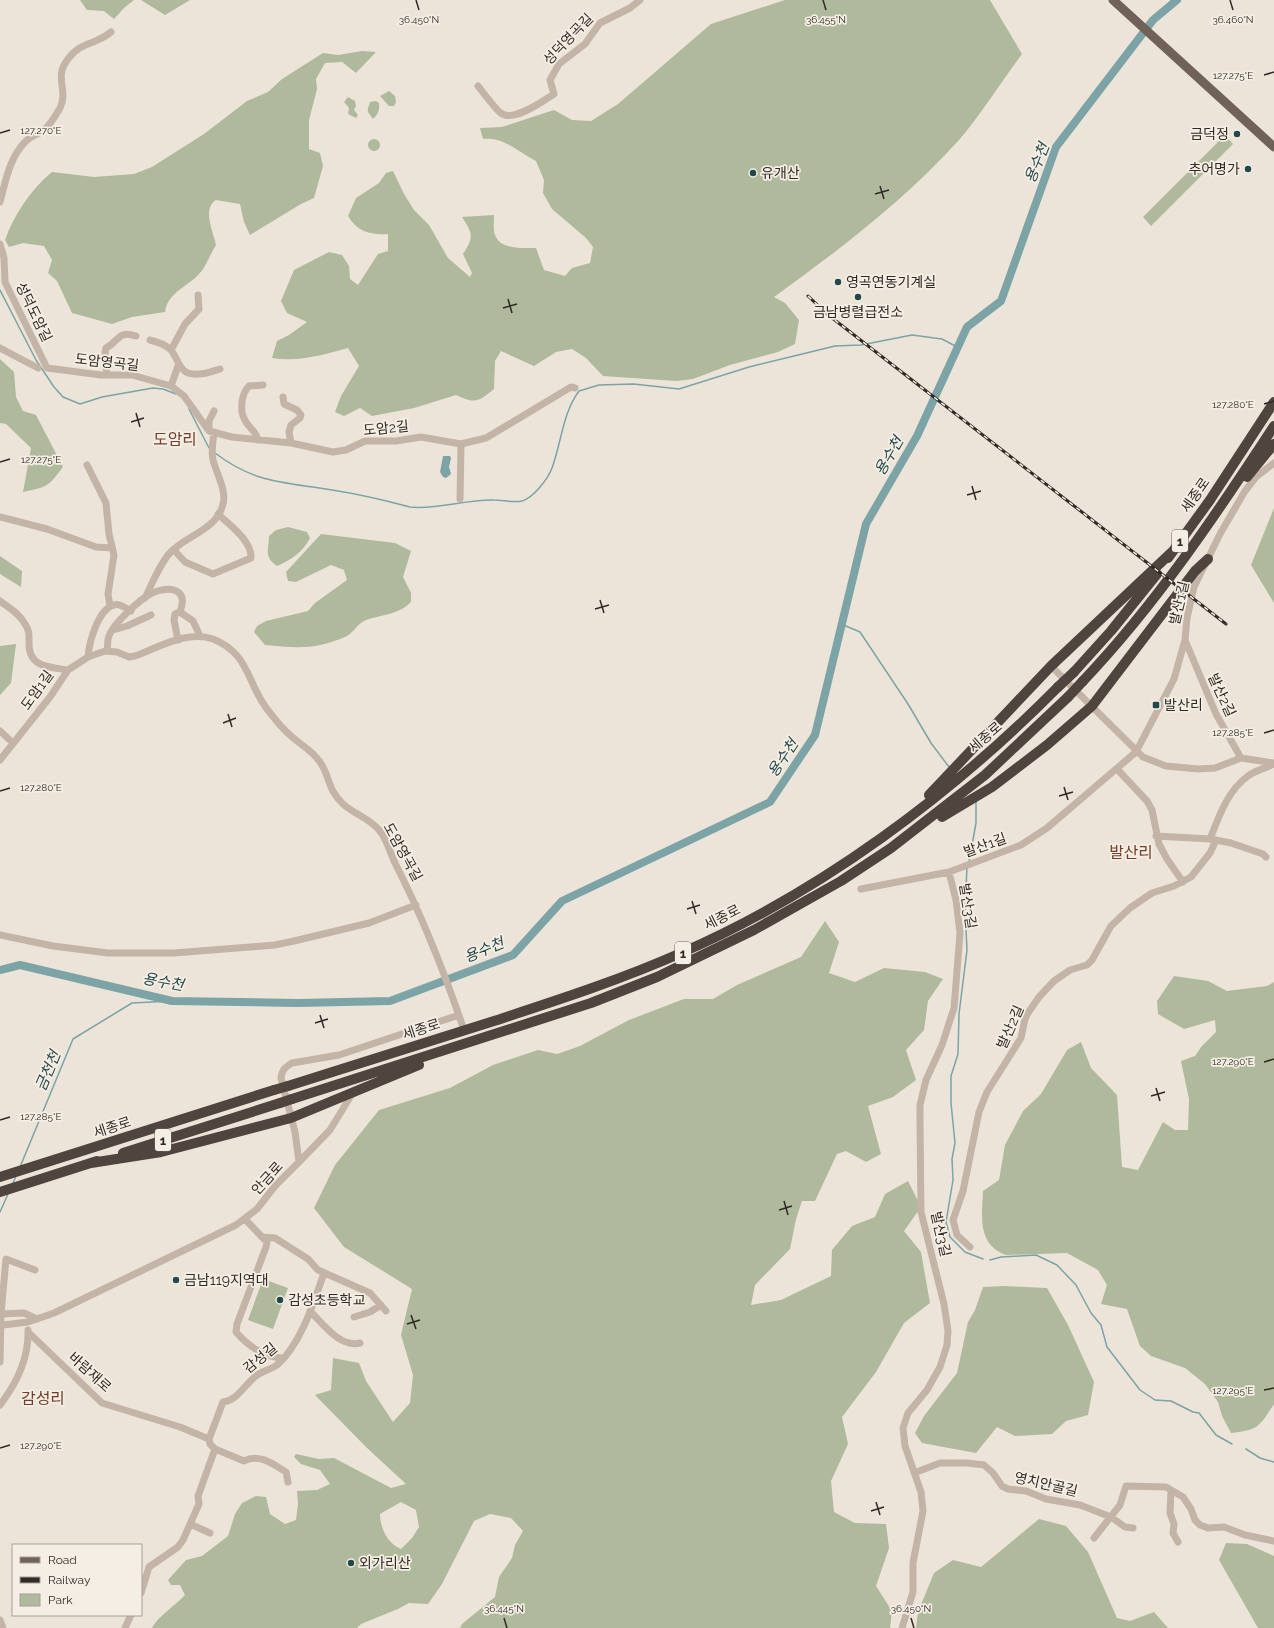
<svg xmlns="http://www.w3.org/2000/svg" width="1274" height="1628" font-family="Raleway,'Noto Sans KR',sans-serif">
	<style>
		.green { fill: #afb99c; fill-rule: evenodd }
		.water { fill: #7ca3a5 }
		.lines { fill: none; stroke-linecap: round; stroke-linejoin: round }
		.stream { stroke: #7ca3a5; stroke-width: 1.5 }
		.river { stroke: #7ca3a5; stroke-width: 8 }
		.minor { stroke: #c3b4a7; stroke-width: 7 }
		.major { stroke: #706159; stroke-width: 9 }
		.highway { stroke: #50443f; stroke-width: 10 }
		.rail-casing { stroke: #302a26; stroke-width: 3 }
		.rail { stroke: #f5eee4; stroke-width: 1.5; stroke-dasharray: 4.5; stroke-linecap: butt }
		.minor-bridge { stroke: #c3b4a7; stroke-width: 7 }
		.highway-bridge { stroke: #50443f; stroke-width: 10 }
		.ticks { fill: none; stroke: #302a26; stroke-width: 1.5 }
		.poi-dot { fill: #22484c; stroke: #f5eee4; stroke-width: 1.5 }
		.labels { text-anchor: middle; stroke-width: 3.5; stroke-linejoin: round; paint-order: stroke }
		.shield { fill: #f5eee4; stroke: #6b655f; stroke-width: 1 }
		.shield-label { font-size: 13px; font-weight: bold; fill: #302a26 }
		.street-label { font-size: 14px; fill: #302a26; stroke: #f5eee4 }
		.poi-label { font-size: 14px; fill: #302a26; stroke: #f5eee4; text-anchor: start }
		.water-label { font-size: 15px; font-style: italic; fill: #22484c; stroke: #f5eee4 }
		.quarter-label { font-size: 16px; fill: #743d2b; stroke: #f5eee4 }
		.ticks-label { font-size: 10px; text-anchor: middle; fill: #302a26; stroke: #f5eee4; stroke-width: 3.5; stroke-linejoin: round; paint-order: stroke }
	</style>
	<rect width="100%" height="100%" fill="#ede4d9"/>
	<!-- green -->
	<path class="green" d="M80 0H134L124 8 114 19 104 11 87 10Z
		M141 0H190L165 15Z
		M785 0H990L1022 54C1001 82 982 113 959 140 905 200 839 250 774 297L785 303 799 320 795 344 778 352 730 365 693 379 676 381 603 376 586 358 572 349 556 352 534 366 501 351 495 361 494 389C478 402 475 404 456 395L414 408 372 416 360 408 344 416 335 412 341 396 359 366 348 348C323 355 299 362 272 358L277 341 289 335 307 322 287 313 281 301 294 270 329 252 342 255 349 266 350 279 358 285 378 254 388 251V234C371 235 357 232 348 216L356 198 379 183 386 173 393 171 404 194 414 210 429 225 448 258 470 277 472 273 463 254C474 237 473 234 462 217L494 215C494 221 493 230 495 235 500 250 524 248 536 248L544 270 565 276 572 268 590 263 593 247 586 238 552 209 543 193 544 180 536 161C518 152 505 137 483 139L480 128 502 127 554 110 572 120 591 121 618 104 711 24Z
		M362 51 376 52 356 73 342 62 325 63 316 79 317 89 309 120V149L320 153 323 166 314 198 301 204 250 235 244 222 240 204 216 200C202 209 213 231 216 245 211 253 208 261 203 269 192 286 168 290 165 312L132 317 112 324 72 313 57 281 48 273 52 260 44 246 23 243 9 247 5 240C14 215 31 189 52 172L94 177 134 174 152 167 204 134 247 101 268 92 282 79 323 53 338 55Z
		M389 91 395 96 396 102 394 106H389L380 96Z
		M348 97 355 101 356 106 354 110 358 115 356 118 348 114 349 108 344 102Z
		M376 101 379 103C380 109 378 115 373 119 366 109 367 112 370 102Z
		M1225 135 1233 144 1151 226 1143 217Z
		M368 145a6 6 0 1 1 12 0a6 6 0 1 1-12 0Z
		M0 359 14 372 16 397 23 411 36 415 63 467C48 487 47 487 23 492L31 448 6 424 0 423Z
		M1274 508V603L1251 565Z
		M288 527 307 532 310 538C303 552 291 560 277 566 263 556 269 550 269 536L276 530Z
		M321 534 395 543 411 551 403 577 411 593V602C400 614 381 615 366 620 358 623 354 632 347 636 317 650 296 648 265 645L254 632 257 626 266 621 308 611 315 603 347 580 344 570 331 565 296 582 288 581 286 572Z
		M0 556 22 571 21 587 0 574Z
		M16 644 11 683 0 695V646Z
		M825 921 839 942 829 973 855 982 884 968 925 972 943 979 928 1001 924 1030 906 1050 916 1080 893 1097 868 1106 881 1154 866 1162 846 1151 837 1154 815 1201H802L796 1219 790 1249 755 1285 751 1305 781 1300 831 1276 832 1250 852 1226 875 1217 885 1194 908 1181 921 1207 904 1231 921 1252 930 1303 904 1323 876 1372 842 1417 848 1444 831 1481 834 1512 855 1523 886 1524 889 1548 876 1586 892 1611 890 1628H460L462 1624 495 1597 499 1577 512 1558 515 1545 523 1531 511 1518 490 1514 474 1521 442 1584 428 1604 409 1603 398 1609 361 1624 357 1628H152C158 1616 175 1606 185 1595L180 1585H171L168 1580 186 1560 202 1556 228 1536 235 1514 242 1503 256 1496 266 1497 270 1514 285 1524 296 1520 298 1504 297 1491 317 1490 330 1484 320 1470 301 1464 294 1457 296 1454 319 1459 334 1458 391 1488 406 1484 366 1447 315 1395 331 1390 333 1358 359 1363 366 1381 393 1422 410 1403 413 1375 401 1335 412 1289 344 1247 314 1208 335 1165 379 1110 450 1088 493 1065 538 1050 557 1054 580 1046 629 1020 684 999H713L737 985 801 957ZM401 1502 416 1510 419 1527 412 1538 401 1549C388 1544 380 1528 380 1514Z
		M1174 976 1208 981 1227 991 1267 986 1274 982V1404C1259 1427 1259 1430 1231 1433L1222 1416 1218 1402 1205 1384 1185 1368 1151 1356 1140 1346 1127 1309 1101 1304 1107 1285 1098 1270 1067 1253 1006 1255C977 1245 982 1216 983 1191L999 1180 1005 1145 1023 1111 1041 1094 1067 1050 1081 1042 1091 1068 1117 1095 1122 1167 1138 1170 1163 1122 1175 1130H1188L1189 1099 1181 1061 1195 1056 1202 1046 1216 1032 1215 1020 1184 1029 1158 1014 1157 1001Z
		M263 1279 288 1288 273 1329 248 1320Z
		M1003 1286 1047 1288 1068 1325 1094 1382 1088 1415 1066 1421 1052 1434 1015 1436 997 1427 976 1453 922 1443 915 1433 924 1416 957 1373 968 1322 975 1310 983 1287Z
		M1039 1519 1066 1526 1088 1552 1117 1618 1130 1621 1154 1612 1168 1628H916L918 1612 934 1573 953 1560 981 1567Z
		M1226 1543 1247 1544 1274 1556V1628H1258L1219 1560Z"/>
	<!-- water -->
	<path class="water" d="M443 456H450L451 458 449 467 451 474 446 478 443 477 440 472Z"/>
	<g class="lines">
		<!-- stream -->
		<path class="stream" d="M0 290 36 360 54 387 63 397 80 404 102 397 153 388 163 389 176 394
			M189 409 209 448
			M215 453C256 484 284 482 332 490 358 494 384 500 410 507 438 510 466 499 494 500 503 500 513 503 522 501 533 498 548 479 552 468 561 444 563 412 579 391L599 385 634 384 679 389 749 367 794 356 835 346 861 345 912 335 942 339 959 348
			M841 624 860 632 908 704 931 743 949 767
			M969 862 976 823V802
			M967 867 965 910 967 950 959 1014 958 1054 951 1076V1103L955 1143 952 1159 953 1180 946 1222 950 1237 965 1252 983 1259
			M20 1167 73 1039 132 1003 172 1001
			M13 1183 16 1176
			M0 1212 8 1194
			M990 1260 1001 1257 1036 1255 1057 1265 1076 1285 1091 1313 1101 1325 1107 1347 1140 1390 1155 1400 1171 1401 1193 1412 1199 1413 1216 1435 1232 1444
			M1246 1449 1260 1458 1274 1462"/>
		<!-- river -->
		<path class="river" d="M0 970 20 965 172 1001 298 1003 390 1001 513 955 562 901 770 802 815 735 866 524 917 436 967 327 1001 301 1056 147 1153 20 1177 0"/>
		<!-- minor -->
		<path class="minor" d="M478 86C483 92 496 110 501 113 513 123 543 101 554 94L550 80 559 64 585 44 600 23 630 8 640 0
			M0 202C6 180 9 158 26 141 31 136 38 134 44 130 50 125 56 115 60 108 69 90 53 78 68 59 81 41 96 45 111 32
			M0 244 4 258 5 282 47 368 101 375H132L171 386 184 396 209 431 232 437 291 443 333 452 346 450 365 441H396L421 437 461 444 486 438 571 387 575 388
			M150 340C158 342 164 344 170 349 180 360 178 376 199 374 206 374 213 371 220 369
			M0 348 38 368
			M171 350 185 324 199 309 198 295
			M107 375 105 353 106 348C120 341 117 330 136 336
			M171 386 178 366
			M283 397 284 404 297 410 301 415 300 418 291 425 289 432 291 443
			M209 430V421L214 411
			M258 440C256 431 250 429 246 422 239 412 241 394 249 386L263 385
			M87 465 106 503 109 534 114 555 108 594 110 606
			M460 499 461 444
			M0 517 47 529 96 547 112 548
			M174 550 185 562 213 574 251 558C252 541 230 525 218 514
			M145 598C152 584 158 568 168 555 183 536 217 531 223 504 227 491 216 472 213 460 211 452 213 441 214 432
			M0 601C9 608 19 613 25 624 30 631 29 637 29 644 29 668 51 667 68 670
			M113 630 127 626 151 615
			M178 640 174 620 175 614 180 612 193 621 200 636
			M1185 640 1216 714 1241 758 1274 763
			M107 651C108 647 107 640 109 636 113 624 140 599 152 593 170 586 189 588 180 612
			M88 657C89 643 98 609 114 605 119 603 126 608 131 611
			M1051 666 1143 757 1166 766 1198 769 1215 768 1241 758
			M0 731 13 743
			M0 760 50 697 68 670 88 657 105 651 117 652 129 657 135 656C159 647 187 630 213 639 249 653 247 683 267 709 274 718 282 729 291 736 301 745 313 751 320 762 330 776 327 789 343 804 354 814 369 818 379 830 387 839 390 853 395 863 422 916 445 974 464 1030
			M1117 769 1147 801 1152 810 1159 844 1167 859 1183 882
			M1156 836 1210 839 1231 843 1263 854 1266 857
			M1210 839C1219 816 1228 790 1248 776 1256 770 1266 768 1274 764
			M861 889 949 872 1021 845 1047 828 1136 752 1174 679 1185 640 1187 618 1194 587 1220 534 1245 491 1256 477 1274 463
			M0 935 53 946 108 953H174L275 945 294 941 369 923 416 905
			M299 1162 330 1130 352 1094
			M245 1219 262 1237 275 1238 308 1259 318 1270 370 1293 386 1311
			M262 1237 267 1242 266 1247 237 1324 236 1332C248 1346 265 1358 283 1358
			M970 1247 957 1235 953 1220 963 1191 979 1112 987 1092 1021 1038 1025 1019 1028 1013 1039 997 1054 981 1070 970 1087 965 1092 960 1111 926 1130 908 1152 893 1174 886 1191 877 1210 853 1216 840
			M35 1270 6 1259 1 1314 24 1313 37 1319
			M310 1311C323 1324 340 1348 360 1343
			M354 1317 370 1312 381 1305
			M3 1325 28 1322 54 1313 236 1225 257 1209 275 1186 299 1162 295 1132 281 1078C282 1070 285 1067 292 1063L339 1055 459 1015
			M28 1332 102 1403 180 1427 209 1439
			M0 1362 1 1314
			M0 1405C17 1383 29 1359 28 1330
			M215 1449 244 1461C259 1453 273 1464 286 1472L288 1482
			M914 1473 940 1463H967L984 1465 993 1473 1002 1486 1008 1489 1026 1491 1046 1499 1080 1505 1111 1517 1125 1527 1133 1528
			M1171 1491 1170 1513 1174 1524 1173 1533 1178 1542
			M190 1524 210 1533
			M1094 1538 1120 1505 1126 1486 1166 1487 1183 1497 1191 1509 1195 1520 1200 1525 1208 1528 1224 1527 1245 1535 1274 1541
			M141 1593 149 1567 178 1547 183 1540 199 1504 198 1496 215 1449 210 1444 209 1439 223 1402C238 1400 244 1385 256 1376 262 1371 270 1370 277 1365 301 1344 314 1302 324 1273
			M0 1620 3 1628
			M125 1628 131 1615
			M902 1628 913 1592V1563L923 1511 921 1492 905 1446 903 1428 908 1413 927 1390 940 1367 947 1345 948 1331 944 1304 921 1212 920 1122V1105L926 1080 942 1045 954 1008 960 933 956 900 949 872"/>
		<!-- major -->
		<path class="major" d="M1113 0 1274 147"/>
		<!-- highway -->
		<path class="highway" d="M1247 477 1274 444
			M1168 558 1210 500 1274 402
			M1074 672 1111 631 1157 574
			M1083 681C1156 604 1216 515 1274 426
			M929 795 1051 666 1172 552
			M942 817 992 787 1047 745 1092 706 1195 571 1208 559
			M288 1086C357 1064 426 1043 494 1021 558 1000 620 980 681 953 821 892 951 795 1058 687
			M292 1099 591 1003 657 977 754 930 841 881 891 848 985 775 1068 697
			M123 1153 280 1103
			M91 1163 161 1152 291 1118 419 1065
			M0 1177 274 1090
			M0 1192 97 1161"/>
		<defs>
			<path id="rail" d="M808 296 827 314 1226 624"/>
		</defs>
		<!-- rail casing -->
		<use href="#rail" class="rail-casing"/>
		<!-- rail -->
		<use href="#rail" class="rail"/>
		<!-- minor-bridge -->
		<path class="minor-bridge" d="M0 1325H3"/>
		<!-- highway-bridge -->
		<path class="highway-bridge" d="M1058 687 1074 672
			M1068 697 1083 681
			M274 1090 288 1086
			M280 1103 292 1099"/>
	</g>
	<!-- ticks -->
	<path class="ticks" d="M416 0 419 10M823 0 826 10M1230 0 1233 10M1264 75 1274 72M0 133 10 130M880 186 884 199M875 194 889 190M508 299 512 313M503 308 517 304M1264 404 1274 401M136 413 140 427M131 422 144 418M0 462 10 459M972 486 976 500M967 495 981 491M600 600 604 613M595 609 609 605M228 714 232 727M223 723 236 718M1264 733 1274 730M1064 787 1068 800M0 791 10 788M1059 796 1073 792M692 901 696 914M687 909 700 905M320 1015 324 1028M315 1023 328 1019M1264 1062 1274 1059M1156 1088 1160 1101M1151 1096 1165 1092M0 1120 10 1117M784 1201 788 1215M779 1210 792 1206M411 1315 416 1329M407 1324 420 1320M1264 1390 1274 1388M0 1448 10 1445M876 1502 880 1515M871 1511 884 1507M504 1618 507 1628M911 1618 914 1628"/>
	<!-- markers -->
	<g class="poi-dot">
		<circle cx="1237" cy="134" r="4"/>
		<circle cx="1248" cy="169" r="4"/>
		<circle cx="753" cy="173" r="4"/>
		<circle cx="838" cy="282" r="4"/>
		<circle cx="858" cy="297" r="4"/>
		<rect x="1152" y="701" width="8" height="8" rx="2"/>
		<circle cx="176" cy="1280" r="4"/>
		<circle cx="280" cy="1300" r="4"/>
		<circle cx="351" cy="1563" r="4"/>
	</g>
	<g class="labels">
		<!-- shield labels -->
		<g class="shield">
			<rect x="1172" y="530" width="16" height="22" rx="3"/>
			<rect x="675" y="942" width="16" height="22" rx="3"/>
			<rect x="155" y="1129" width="16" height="22" rx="3"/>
		</g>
		<g class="shield-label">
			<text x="1180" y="546">1</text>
			<text x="683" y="958">1</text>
			<text x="163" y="1145">1</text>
		</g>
		<!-- street labels -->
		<g class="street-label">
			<text transform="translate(568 39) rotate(-46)" y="5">성덕영곡길</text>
			<text transform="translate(34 312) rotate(64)" y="5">성덕도암길</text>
			<text transform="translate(107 362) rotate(6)" y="5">도암영곡길</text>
			<text transform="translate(386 428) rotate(-6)" y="5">도암2길</text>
			<text transform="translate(1195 495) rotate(-55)" y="5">세종로</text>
			<text transform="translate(1179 603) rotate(-77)" y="5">발산1길</text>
			<text transform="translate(37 690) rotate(-54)" y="5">도암1길</text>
			<text transform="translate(1222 695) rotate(65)" y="5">발산2길</text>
			<text transform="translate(985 737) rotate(-41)" y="5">세종로</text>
			<text transform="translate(985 845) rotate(-20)" y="5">발산1길</text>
			<text transform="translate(403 852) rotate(61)" y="5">도암영곡길</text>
			<text transform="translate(968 906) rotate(81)" y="5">발산3길</text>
			<text transform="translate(722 917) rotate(-27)" y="5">세종로</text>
			<text transform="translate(1010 1027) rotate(-66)" y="5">발산2길</text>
			<text transform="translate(421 1029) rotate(-18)" y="5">세종로</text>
			<text transform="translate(112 1127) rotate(-18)" y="5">세종로</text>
			<text transform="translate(267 1178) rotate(-48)" y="5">안금로</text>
			<text transform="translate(941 1234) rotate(77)" y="5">발산3길</text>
			<text transform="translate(260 1358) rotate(-39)" y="5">감성길</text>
			<text transform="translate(90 1372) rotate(42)" y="5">바람재로</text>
			<text transform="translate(1046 1484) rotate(13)" y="5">영치안골길</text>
		</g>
		<!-- poi labels -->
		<g class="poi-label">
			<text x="1229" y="139" text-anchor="end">금덕정</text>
			<text x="1240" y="174" text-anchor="end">추어명가</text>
			<text x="761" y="178">유개산</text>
			<text x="846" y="287">영곡연동기계실</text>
			<text x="858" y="317" text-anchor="middle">금남병렬급전소</text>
			<text x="1164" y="710">발산리</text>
			<text x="184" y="1285">금남119지역대</text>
			<text x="288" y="1305">감성초등학교</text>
			<text x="359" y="1568">외가리산</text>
		</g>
		<!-- water labels -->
		<g class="water-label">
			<text transform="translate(1037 163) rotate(-68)" y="5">용수천</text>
			<text transform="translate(889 456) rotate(-60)" y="5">용수천</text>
			<text transform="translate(783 758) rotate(-56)" y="5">용수천</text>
			<text transform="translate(484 950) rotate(-22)" y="5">용수천</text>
			<text transform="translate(163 982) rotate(10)" y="5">용수천</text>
			<text transform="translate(48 1071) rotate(-67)" y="5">금천천</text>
		</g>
		<!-- quarter labels -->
		<g class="quarter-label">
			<text x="175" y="445">도암리</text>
			<text x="1131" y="858">발산리</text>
			<text x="43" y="1404">감성리</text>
		</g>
	</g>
	<g class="ticks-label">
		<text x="419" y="23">36.450°N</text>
		<text x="826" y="23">36.455°N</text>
		<text x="1233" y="23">36.460°N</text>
		<text x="1233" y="79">127.275°E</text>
		<text x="41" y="134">127.270°E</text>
		<text x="1233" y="408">127.280°E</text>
		<text x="41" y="463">127.275°E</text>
		<text x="1233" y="736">127.285°E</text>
		<text x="41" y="791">127.280°E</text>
		<text x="1233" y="1065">127.290°E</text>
		<text x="41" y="1120">127.285°E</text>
		<text x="1233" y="1394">127.295°E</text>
		<text x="41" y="1449">127.290°E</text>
		<text x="504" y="1612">36.445°N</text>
		<text x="911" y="1612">36.450°N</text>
	</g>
	<!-- legend -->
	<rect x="12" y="1544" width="130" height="72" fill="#f5eee4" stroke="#a6a098"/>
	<rect x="20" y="1557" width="20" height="6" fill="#706159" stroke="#a6a098"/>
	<text x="48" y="1564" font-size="12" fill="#302a26">Road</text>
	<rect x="20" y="1577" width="20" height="6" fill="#302a26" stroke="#a6a098"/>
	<text x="48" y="1584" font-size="12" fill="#302a26">Railway</text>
	<rect x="20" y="1594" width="20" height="12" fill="#afb99c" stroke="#a6a098"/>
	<text x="48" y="1604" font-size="12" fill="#302a26">Park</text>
</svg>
